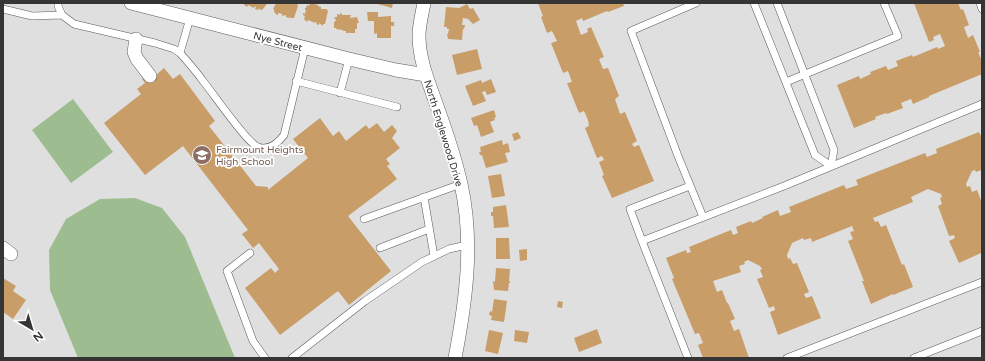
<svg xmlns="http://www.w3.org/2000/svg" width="985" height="361" font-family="'Varela Round',sans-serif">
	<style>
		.green { fill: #9dbd91 }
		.building { fill: #c89d67 }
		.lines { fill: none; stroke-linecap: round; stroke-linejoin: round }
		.lane-casing { stroke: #5a5a5b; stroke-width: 8 }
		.street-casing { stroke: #5a5a5b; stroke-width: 14 }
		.lane { stroke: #fff; stroke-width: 7 }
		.street { stroke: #fff; stroke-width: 13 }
		.labels { text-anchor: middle; stroke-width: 3.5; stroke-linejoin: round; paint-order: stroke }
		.street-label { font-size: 10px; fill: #353535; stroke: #fff }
		.education-label { font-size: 10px; fill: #785e54; stroke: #fff; text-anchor: start }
	</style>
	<rect width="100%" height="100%" fill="#dfdfe0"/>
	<!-- green -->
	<path class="green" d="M73 99 113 152 71 183 32 130Z
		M135 198 162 208 185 237 235 358H78L50 290 49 250 66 219 100 199Z"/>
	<!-- building -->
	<path class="building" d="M242 3H265L267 4 262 10 259 9V8L258 10 255 9 256 7 255 6 254 8 248 5 247 7Z
		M276 3H297L298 6 294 18H290L289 16V18L286 17V15L282 16V14L278 13V15L275 14 276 13 274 12V9H273Z
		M310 3 318 5V6L321 7V9H327V10L328 11 325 24H323V26L319 23V25L316 24 317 22H315V23L313 22 308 20 307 22 304 19 305 16 303 15V13L305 14 306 10H305V8H306L307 5 309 6Z
		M374 3H393L392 8Z
		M538 3H623L624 6 608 12 607 11 583 21 582 18 576 21 581 35 588 32 587 29 591 27 604 57 599 59 603 69 608 68 619 96 615 99 620 114 625 112 637 141 632 144 634 147 639 145 654 181 612 198 602 176 604 175 599 162 604 160 602 156 597 158 585 128 589 126 588 120 584 111 579 113 567 83 572 82 568 71 563 73 551 43 557 41 552 31 547 33 541 17 543 16Z
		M914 3H958L961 10 963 9 969 25 964 27 968 38 973 35 980 52H978L982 61V74L929 96V97L913 104 911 99 901 103 903 108 887 114 886 113 875 117 876 119 854 128 837 85 859 76 860 79 871 74 870 72 886 66 888 70 898 66 896 61 912 55 913 57 937 47 938 49 945 46 940 34 933 37 934 40 929 42Z
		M467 4 470 9 473 8 480 20 473 24 468 19 463 18 462 25H465L464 29H463L462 40 448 39 447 34H448L449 29H447V27H444L446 7 459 8Z
		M367 12H378V17L391 16V22H394V26H391V38H377V33L374 34V21H368Z
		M340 13 342 14V15H351L350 18 357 17 359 23H357V29H355V33H350V32L349 33H346V31H343V30L336 29V28H334V22H335L336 19H334L335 17H337V14L340 15Z
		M477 49 482 69 457 75 452 55Z
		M164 68 173 79 180 74 215 121 209 126 256 186 268 187V190L308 158 293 139 320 118 333 136 339 131 346 141 366 125 369 129 377 123 384 132 392 125 397 131 392 138 400 148 386 159 390 164 387 166 397 179 348 216 391 271 349 305 338 291 280 335 245 288 271 268 275 273 279 269 259 243 253 248 242 234 248 230 183 146 145 175 104 123 141 94 137 89 145 83 142 79 151 73 154 77Z
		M491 79 496 92 487 95 485 91 482 92 486 101 473 106 465 86 481 80 482 83Z
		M494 110 496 117 494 118 495 120 490 122 494 132 481 137 477 125 474 126 471 118Z
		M518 132 521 138 514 141 512 134Z
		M979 132 981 136 982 135V170L976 172 975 170 972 171 966 184 967 187 970 186 972 192 977 190 982 203V257L981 253 959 263 949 241 955 238 954 235 949 236 938 206 942 204 940 198 942 197 941 194 928 189 911 197 913 202 873 218 875 222 878 221 881 227 886 225 902 265 904 264 913 287 893 295V294L871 304 862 281H864L848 241 853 239 850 232 854 231 852 226 812 242 811 238 804 240 803 238 792 243 787 255 788 259 790 258 793 264 797 263 809 292 804 294 806 298 812 296 821 318 778 335 770 312 775 310 774 306 769 308 757 279 763 277 760 270 762 269 760 266 748 260 744 262 745 264 739 266 741 272 713 281 717 292 722 290 727 303H728L735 319 730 321 734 331 739 329 749 358H703L698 345 703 343 699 333 695 334 672 279 674 278 666 258 686 250 687 253 691 252 689 247 731 230 733 235 738 233 736 227 751 221 752 223 763 218 762 217 778 210 780 216 791 212 789 207 844 185 846 189 858 185 856 180 925 153 927 157 937 153 936 149Z
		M502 140 503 145 508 143 510 152 505 153 508 162 486 168 482 155H480L479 152H481L480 147Z
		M501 174 505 196 492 198 488 176Z
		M506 205 509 227 494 228 493 216H491V212H493V207Z
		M496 238H509L510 259H496Z
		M527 249V260L520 261 519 250Z
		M496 268 510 269 509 281H510V283H509L508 291 494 290 493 281 495 282Z
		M3 278 16 286 13 291 26 300 13 319 3 312Z
		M494 299 507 301 504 322 491 320 492 316 489 315 490 311 492 312Z
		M558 301 563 302 562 308 557 307Z
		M597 329 602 343 579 352 574 338Z
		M489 330 503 333 498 354 485 351Z
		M515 330 529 332 527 343 514 341Z"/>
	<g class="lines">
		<defs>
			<path id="lane" d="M58 3V6L62 15 74 24 155 43 174 49 180 53C188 62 196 71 203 81 213 93 247 143 258 147 269 151 278 143 284 135L305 48
				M696 3 631 31 678 156 703 217
				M754 3 815 155 831 166 834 150 777 3
				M980 3 982 9
				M3 9 32 16 62 15
				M180 53 190 18
				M296 81 397 107
				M786 82 898 36 884 3
				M340 93 349 59
				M690 186 630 209 642 241 784 186 982 104
				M424 197 434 256
				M364 219 461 184
				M642 241 688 358
				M380 248 429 229
				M250 253 227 271 253 341 265 358
				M292 358 365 301 422 262 449 249 467 245
				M787 358 982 282
				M914 358 982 331"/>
			<path id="street" d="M131 3 349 59 396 70 426 75
				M424 3C422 14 419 25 419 36 419 60 429 83 437 106 446 131 455 157 461 184 474 242 466 301 455 358
				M136 39 134 52 137 59 150 76
				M3 248 11 254"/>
		</defs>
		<!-- lane casing -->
		<use href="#lane" class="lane-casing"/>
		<!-- street casing -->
		<use href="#street" class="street-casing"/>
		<!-- lane -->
		<use href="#lane" class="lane"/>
		<!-- street -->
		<use href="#street" class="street"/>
	</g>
	<!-- icons -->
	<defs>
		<symbol id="school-disc" viewBox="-11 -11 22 22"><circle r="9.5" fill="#8d6e63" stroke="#fff"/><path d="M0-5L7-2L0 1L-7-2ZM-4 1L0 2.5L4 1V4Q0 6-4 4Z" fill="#fff"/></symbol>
	</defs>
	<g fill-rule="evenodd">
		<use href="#school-disc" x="191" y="144" width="22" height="22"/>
	</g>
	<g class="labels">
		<!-- street labels -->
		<g class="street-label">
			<text transform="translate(278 41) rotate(15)" y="4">Nye Street</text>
			<text transform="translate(444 133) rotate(73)" y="4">North Englewood Drive</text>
		</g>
		<!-- education labels -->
		<g class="education-label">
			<text x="216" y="153">Fairmount Heights<tspan x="216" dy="12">High School</tspan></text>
		</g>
	</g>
	<!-- border -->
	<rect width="985" height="361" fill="none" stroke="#353535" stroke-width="8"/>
	<!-- north arrow -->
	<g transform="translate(32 329) rotate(142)" stroke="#ffffff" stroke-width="3" paint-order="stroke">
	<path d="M0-3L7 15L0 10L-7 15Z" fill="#353535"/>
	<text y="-6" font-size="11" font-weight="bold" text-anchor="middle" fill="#353535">N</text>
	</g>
</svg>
